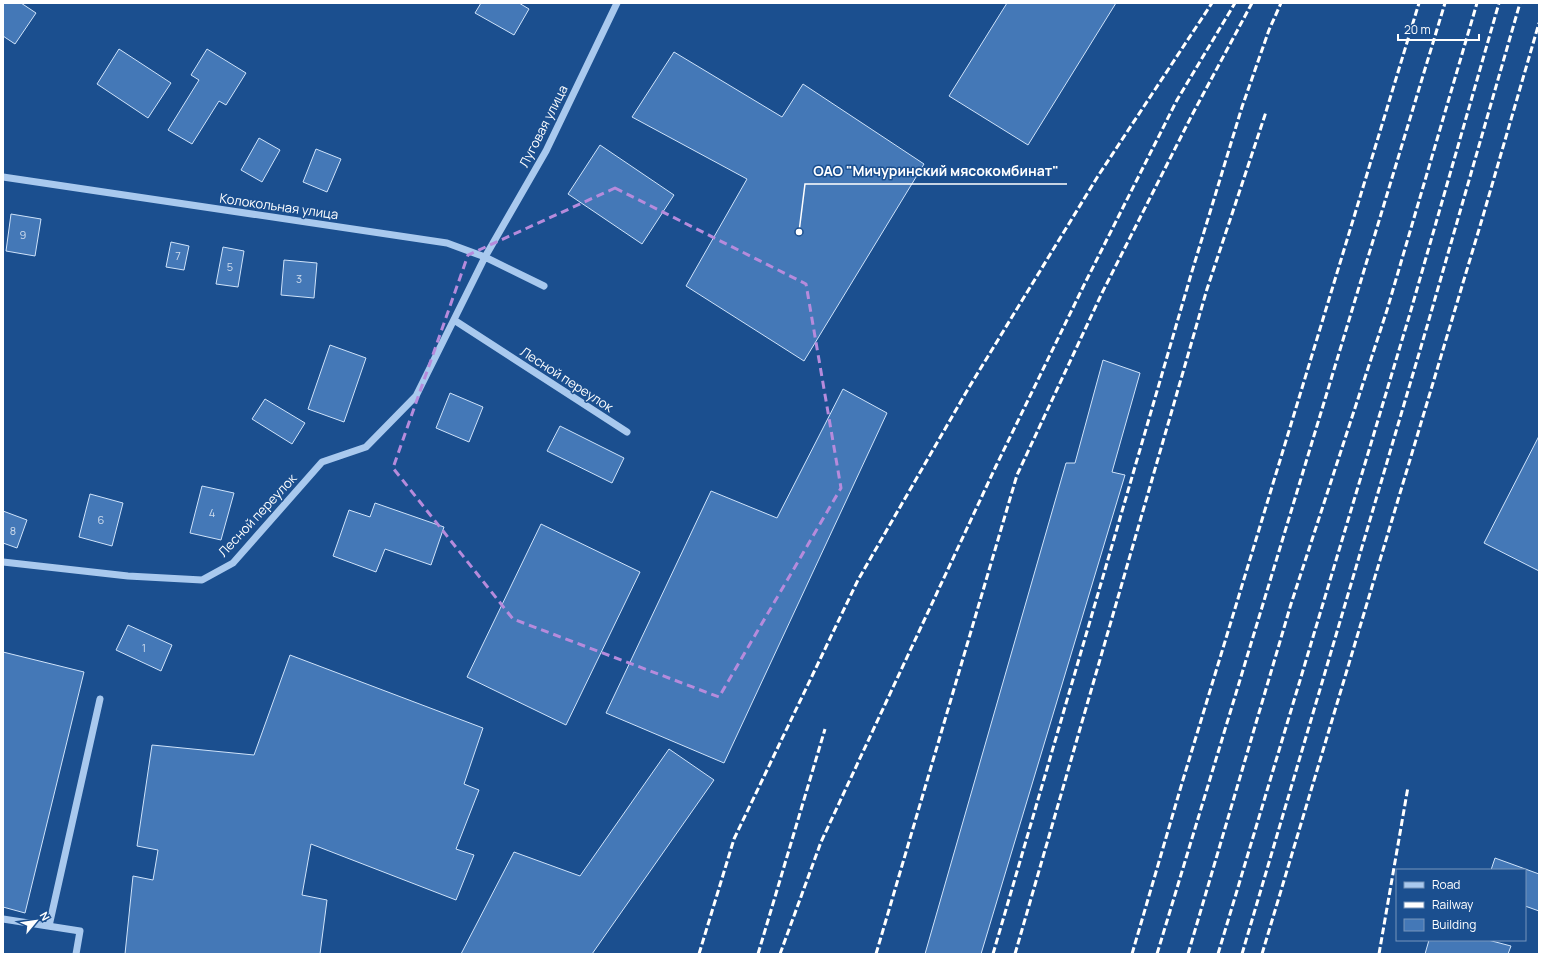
<svg xmlns="http://www.w3.org/2000/svg" width="1542" height="957" font-family="Manrope,sans-serif">
	<style>
		.building { fill: #4478b7; stroke: #cfe3fa }
		.lines { fill: none; stroke-linecap: round; stroke-linejoin: round }
		.minor { stroke: #a9c9ee; stroke-width: 7 }
		.rail { stroke: #fff; stroke-width: 3; stroke-dasharray: 7 3; stroke-linecap: butt }
		.marked { fill: none; stroke: #b68bdc; stroke-width: 3; stroke-dasharray: 8 5; stroke-linejoin: round }
		.labels { text-anchor: middle; stroke-width: 3; stroke-linejoin: round; paint-order: stroke }
		.number-label { font-size: 11px; fill: #d0dded }
		.street-label { font-size: 13px; fill: #fff; stroke: #1b4f8f }
		.leader { fill: none; stroke: #fff; stroke-width: 1.5 }
		.callout-dot { fill: #fff; stroke: #1b4f8f; stroke-width: 1.5 }
		.callout-label { font-size: 14px; text-anchor: middle; font-weight: bold; fill: #fff; stroke: #1b4f8f; stroke-width: 3; stroke-linejoin: round; paint-order: stroke }
	</style>
	<rect width="100%" height="100%" fill="#1b4f8f"/>
	<!-- building -->
	<path class="building" d="M3 3H21L36 13 15 44 3 36Z
		M481 3H519L529 9 514 35 475 13Z
		M1007 3H1116L1028 145 949 96Z
		M119 49 171 83 148 118 97 84Z
		M207 49 246 73 226 105 219 101 192 144 168 130 199 80 191 75Z
		M674 52 782 117 803 84 924 164 804 361 686 286 747 179 632 117Z
		M259 138 280 150 262 182 241 170Z
		M600 145 674 195 642 244 568 194Z
		M316 149 341 159 327 192 303 182Z
		M11 214 41 219 35 256 6 251Z
		M171 242 189 246 184 270 166 267Z
		M223 247 244 251 238 287 216 284Z
		M284 260 317 263 314 298 281 295Z
		M330 345 366 358 344 422 308 409Z
		M1103 360 1140 373 1112 472 1125 475 981 954H925L1066 463H1075Z
		M843 389 887 413 724 763 606 713 711 491 777 518Z
		M450 393 483 407 469 442 436 428Z
		M265 399 305 423 292 444 252 419Z
		M560 426 624 458 612 483 547 451Z
		M1539 436V571L1484 543Z
		M202 486 234 493 221 540 190 533Z
		M90 494 123 503 112 546 79 537Z
		M375 503 444 527 431 565 385 549 376 572 333 556 349 510 370 517Z
		M3 511 27 520 17 548 3 543Z
		M541 524 640 572 566 725 467 677Z
		M128 625 172 645 161 671 116 650Z
		M3 652 84 672 25 913 3 907Z
		M290 655 483 728 464 784 479 790 456 849 474 855 456 900 311 844 302 895 327 900 320 954H125L133 876 153 880 158 850 137 846 152 745 254 755Z
		M669 749 714 780 592 954H461L514 852 580 876Z
		M1495 858 1539 874V911L1525 906V870H1491Z
		M1429 940H1488L1511 946 1508 954H1425Z"/>
	<g class="lines">
		<!-- minor -->
		<path class="minor" d="M3 177 447 243 485 257 544 286
			M454 320 627 432
			M3 562 128 576 202 580 233 563 322 462 366 447 416 396 485 257 546 151 617 3
			M3 919 80 931 76 954
			M49 926 100 699"/>
		<!-- rail -->
		<path class="rail" d="M699 954 734 839 858 580 968 389 1098 176 1212 3
			M758 954 825 729
			M780 954 821 842 996 466 1085 283 1177 100 1235 3
			M876 954 1017 475 1102 293 1192 115 1252 3
			M993 954 1190 278 1242 107 1269 30 1281 3
			M1015 954 1207 289 1266 112
			M1132 954 1182 783 1419 3
			M1157 954 1445 3
			M1188 954 1291 604 1387 310 1477 3
			M1218 954 1411 310 1499 3
			M1242 954 1428 323 1520 3
			M1262 954 1483 216 1539 23
			M1379 954 1408 787"/>
	</g>
	<!-- marked area -->
	<path class="marked" d="M615 188 806 284 841 488 719 697 513 619 393 468 468 255Z"/>
	<g class="labels">
		<!-- number labels -->
		<g class="number-label">
			<text x="23" y="239">9</text>
			<text x="178" y="260">7</text>
			<text x="230" y="271">5</text>
			<text x="299" y="283">3</text>
			<text x="212" y="517">4</text>
			<text x="101" y="524">6</text>
			<text x="13" y="535">8</text>
			<text x="144" y="652">1</text>
		</g>
		<!-- street labels -->
		<g class="street-label">
			<text transform="translate(543 126) rotate(-63)" y="5">Луговая улица</text>
			<text transform="translate(279 206) rotate(8)" y="5">Колокольная улица</text>
			<text transform="translate(567 379) rotate(33)" y="5">Лесной переулок</text>
			<text transform="translate(257 515) rotate(-47)" y="5">Лесной переулок</text>
		</g>
	</g>
	<!-- callouts -->
	<path class="leader" d="M799 232L805 184H1067"/>
	<circle class="callout-dot" cx="799" cy="232" r="4"/>
	<g class="callout-label">
		<text x="936" y="176">ОАО "Мичуринский мясокомбинат"</text>
	</g>
	<!-- border -->
	<rect width="1542" height="957" fill="none" stroke="#ffffff" stroke-width="8"/>
	<!-- legend -->
	<rect x="1396" y="869" width="130" height="72" fill="#1b4f8f" stroke="#7695bc"/>
	<rect x="1404" y="882" width="20" height="6" fill="#a9c9ee" stroke="#7695bc"/>
	<text x="1432" y="889" font-size="12" fill="#ffffff">Road</text>
	<rect x="1404" y="902" width="20" height="6" fill="#ffffff" stroke="#7695bc"/>
	<text x="1432" y="909" font-size="12" fill="#ffffff">Railway</text>
	<rect x="1404" y="919" width="20" height="12" fill="#4478b7" stroke="#7695bc"/>
	<text x="1432" y="929" font-size="12" fill="#ffffff">Building</text>
	<!-- north arrow -->
	<g transform="translate(36 921) rotate(61)" stroke="#1b4f8f" stroke-width="3" paint-order="stroke">
	<path d="M0-3L7 15L0 10L-7 15Z" fill="#ffffff"/>
	<text y="-6" font-size="11" font-weight="bold" text-anchor="middle" fill="#ffffff">N</text>
	</g>
	<!-- scale -->
	<path d="M1398 34v6h81v-6" fill="none" stroke="#ffffff" stroke-width="2"/>
	<text x="1404" y="34" font-size="12" fill="#ffffff" stroke="#1b4f8f" stroke-width="3" paint-order="stroke">20 m</text>
</svg>
